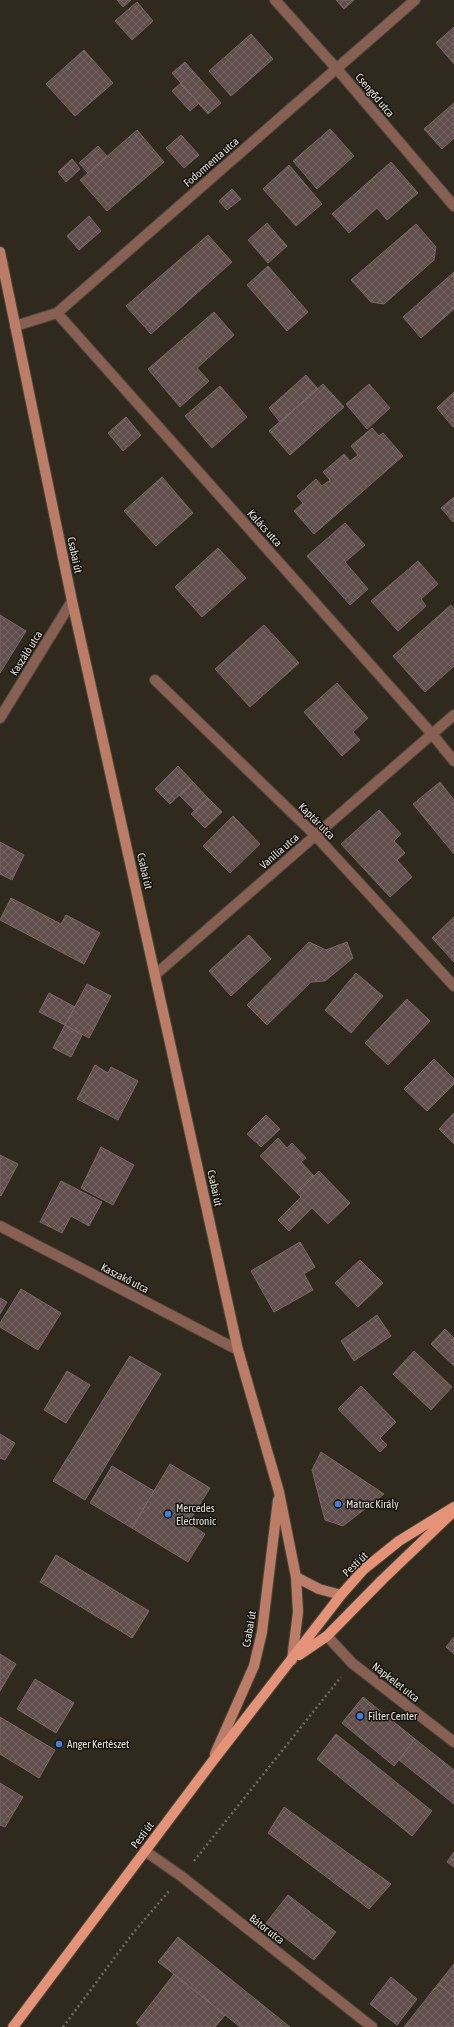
<svg xmlns="http://www.w3.org/2000/svg" width="454" height="2027" font-family="'Asap Condensed',sans-serif">
	<style>
		.building { fill: url(#building-cross-hatch); stroke: #7a6766 }
		.lines { fill: none; stroke-linecap: round; stroke-linejoin: round }
		.street-casing { stroke: #4c473b; stroke-width: 12 }
		.secondary-casing { stroke: #4c473b; stroke-width: 12 }
		.primary-casing { stroke: #4c473b; stroke-width: 12 }
		.path { stroke: #716c61; stroke-width: 2.5; stroke-dasharray: 2 3; stroke-linecap: butt }
		.street { stroke: #886053; stroke-width: 10 }
		.secondary { stroke: #bc7d68; stroke-width: 10 }
		.primary { stroke: #e49379; stroke-width: 10 }
		.shop-dot { fill: #3f7fe0; stroke: #15130d; stroke-width: 1.5 }
		.labels { text-anchor: middle; stroke-width: 3; stroke-linejoin: round; paint-order: stroke }
		.street-label { font-size: 11px; fill: #e4e1d8; stroke: #15130d }
		.poi-label { font-size: 11px; fill: #e4e1d8; stroke: #15130d; text-anchor: start }
	</style>
	<defs>
		<pattern id="building-cross-hatch" width="8" height="8" patternUnits="userSpaceOnUse"><rect width="8" height="8" fill="#604e4c"/><path d="M0 0l8 8M0 8l8-8" fill="none" stroke="#776765"/></pattern>
	</defs>
	<rect width="100%" height="100%" fill="#2f2a1d"/>
	<!-- building -->
	<path class="building" d="M117 0H131L123 7Z
		M336 0H354L344 9Z
		M137 2 153 21 132 40 115 21Z
		M454 27V64L436 43Z
		M251 34 273 59 231 96 209 71Z
		M84 50 113 83 75 116 46 84Z
		M185 62 221 103 208 114 172 73Z
		M181 83 199 103 190 111 172 91Z
		M454 103V138L442 149 424 129Z
		M330 129 354 156 317 189 293 161Z
		M137 130 164 162 107 211 80 180Z
		M181 135 199 155 184 168 166 148Z
		M98 146 107 156 88 173 79 163Z
		M72 159 80 169 66 182 58 172Z
		M391 162 418 193 387 220 377 208 349 233 332 214Z
		M289 165 322 204 296 226 263 189Z
		M232 189 241 199 227 210 219 201Z
		M89 216 101 231 79 250 67 236Z
		M267 223 287 246 268 263 248 240Z
		M416 224 436 247 434 260 384 304 371 302 351 280Z
		M208 235 232 262 151 334 126 306Z
		M268 266 308 312 287 331 247 285Z
		M454 272V309L421 338 403 317Z
		M214 312 234 335 197 368 209 381 180 407 148 369Z
		M306 375 318 389 280 422 269 408Z
		M323 384 344 407 290 455 269 431Z
		M369 384 390 408 367 429 346 404Z
		M220 386 247 417 212 448 185 416Z
		M454 392V426L453 427 437 408Z
		M126 417 141 435 123 451 108 433Z
		M372 428 379 436 383 433 403 456 314 534 294 511 303 503 297 496 316 479 322 486 330 480 323 472 344 454 350 461 358 455 351 446Z
		M162 477 193 513 156 546 124 511Z
		M454 497V521L453 522 441 508Z
		M345 523 365 545 345 562 368 589 350 605 307 556Z
		M218 548 246 578 202 617 175 587Z
		M418 561 438 584 421 599 426 606 398 631 371 601Z
		M451 605 454 609V666L425 692 393 656Z
		M0 615 26 631 0 673Z
		M264 625 299 663 250 707 215 669Z
		M337 683 368 718 353 732 360 740 342 756 304 712Z
		M178 766 193 782 170 804 155 789Z
		M193 782 208 798 195 811 179 795Z
		M440 782 454 800V854L413 804Z
		M208 798 222 812 205 828 191 814Z
		M379 810 401 834 394 841 405 853 397 860 412 877 390 897 341 844Z
		M233 816 260 844 230 873 203 846Z
		M0 842 24 855 12 880 0 874Z
		M11 898 61 924 66 915 100 933 84 964 0 920Z
		M454 917V962L432 938Z
		M249 935 271 959 231 996 209 971Z
		M309 942 326 950 347 942 353 958 325 981 311 982 267 1025 247 1005Z
		M356 973 383 996 351 1033 325 1010Z
		M87 984 111 996 89 1038 65 1025Z
		M49 993 75 1007 65 1025 39 1012Z
		M407 999 430 1021 388 1065 365 1043Z
		M65 1025 82 1035 71 1057 53 1048Z
		M434 1059 454 1079V1084L427 1111 404 1089Z
		M95 1065 108 1073 111 1067 138 1081 118 1120 77 1099Z
		M454 1113V1144L439 1129Z
		M266 1115 280 1129 261 1147 247 1134Z
		M278 1138 287 1148 292 1143 306 1158 301 1162 314 1176 297 1193 260 1156Z
		M101 1147 134 1165 113 1205 81 1188Z
		M0 1155 18 1164 1 1196 0 1195Z
		M319 1171 350 1203 328 1224 297 1193Z
		M61 1181 102 1202 89 1226 71 1216 62 1233 40 1222Z
		M301 1197 312 1208 289 1231 278 1220Z
		M300 1242 315 1267 304 1274 313 1290 274 1312 251 1271Z
		M360 1260 383 1283 358 1307 335 1283Z
		M21 1289 61 1313 38 1350 0 1327V1323Z
		M0 1298 7 1302 0 1314Z
		M377 1315 391 1336 354 1361 341 1341Z
		M445 1329 454 1338V1366L431 1344Z
		M414 1351 452 1387 431 1410 393 1374Z
		M130 1356 161 1374 85 1500 53 1481Z
		M67 1371 90 1385 66 1423 44 1410Z
		M361 1386 396 1422 380 1438 387 1445 380 1452 338 1409Z
		M0 1434 15 1443 5 1460 0 1458Z
		M321 1452 384 1494 343 1526 325 1520 312 1470Z
		M170 1464 210 1488 188 1523 205 1534 188 1562 132 1528Z
		M112 1466 154 1491 132 1528 90 1503Z
		M56 1555 149 1611 132 1638 40 1582Z
		M454 1637V1654L446 1647Z
		M0 1654 16 1664 0 1691Z
		M35 1679 74 1703 56 1733 17 1709Z
		M363 1697 415 1739 394 1766 342 1723Z
		M0 1717 55 1750 39 1778 0 1754Z
		M336 1734 432 1811 412 1836 317 1759Z
		M415 1739 454 1770V1804L399 1760Z
		M0 1783 23 1797 5 1827 0 1825Z
		M284 1807 391 1884 369 1909 268 1833Z
		M454 1852V1867L447 1862Z
		M288 1895 336 1932 314 1960 266 1923Z
		M178 1937 290 2027H240L174 1974 158 1962Z
		M454 1964V1997L438 1984Z
		M174 1974 225 2015 215 2027H141L136 2023Z
		M391 1977 417 1999 397 2025 370 2004Z
		M438 1984 454 1997V2027H404Z"/>
	<g class="lines">
		<defs>
			<path id="street" d="M275 0 336 68 454 206
				M57 313 432 734 454 761
				M15 326 57 313 415 0
				M155 680 315 835 454 986
				M0 718 72 601
				M156 974 454 715
				M0 1226 238 1350
				M327 1636 352 1663 454 1742
				M145 1851 181 1876 372 2027"/>
			<path id="secondary" d="M0 252 72 601 238 1350 279 1492 296 1577 298 1612 292 1660
				M296 1577 319 1589 341 1595
				M215 1754 254 1666 262 1632 278 1500"/>
			<path id="primary" d="M299 1655 327 1636 382 1580 452 1513
				M13 2027 212 1762 341 1595 364 1569 399 1541 454 1507"/>
		</defs>
		<!-- street casing -->
		<use href="#street" class="street-casing"/>
		<!-- secondary casing -->
		<use href="#secondary" class="secondary-casing"/>
		<!-- primary casing -->
		<use href="#primary" class="primary-casing"/>
		<!-- path -->
		<path class="path" d="M194 1861 341 1677
			M63 2027 133 1933 169 1891"/>
		<!-- street -->
		<use href="#street" class="street"/>
		<!-- secondary -->
		<use href="#secondary" class="secondary"/>
		<!-- primary -->
		<use href="#primary" class="primary"/>
	</g>
	<!-- markers -->
	<g class="shop-dot">
		<circle cx="338" cy="1504" r="4"/>
		<circle cx="168" cy="1514" r="4"/>
		<circle cx="360" cy="1716" r="4"/>
		<circle cx="59" cy="1744" r="4"/>
	</g>
	<g class="labels">
		<!-- street labels -->
		<g class="street-label">
			<text transform="translate(375 95) rotate(50)" y="4">Csengőd utca</text>
			<text transform="translate(211 162) rotate(-41)" y="4">Fodormenta utca</text>
			<text transform="translate(265 528) rotate(48)" y="4">Kalács utca</text>
			<text transform="translate(75 555) rotate(78)" y="4">Csabai út</text>
			<text transform="translate(26 653) rotate(-58)" y="4">Kaszáló utca</text>
			<text transform="translate(317 821) rotate(45)" y="4">Kaptár utca</text>
			<text transform="translate(279 851) rotate(-41)" y="4">Vanília utca</text>
			<text transform="translate(145 871) rotate(77)" y="4">Csabai út</text>
			<text transform="translate(215 1188) rotate(78)" y="4">Csabai út</text>
			<text transform="translate(125 1278) rotate(27)" y="4">Kaszakő utca</text>
			<text transform="translate(355 1564) rotate(-44)" y="4">Pesti út</text>
			<text transform="translate(249 1629) rotate(-80)" y="4">Csabai út</text>
			<text transform="translate(396 1682) rotate(38)" y="4">Napkelet utca</text>
			<text transform="translate(142 1835) rotate(-53)" y="4">Pesti út</text>
			<text transform="translate(267 1929) rotate(38)" y="4">Bátor utca</text>
		</g>
		<!-- poi labels -->
		<g class="poi-label">
			<text x="346" y="1508">Matrac Király</text>
			<text x="176" y="1512">Mercedes<tspan x="176" dy="13">Electronic</tspan></text>
			<text x="368" y="1720">Filter Center</text>
			<text x="67" y="1748">Anger Kertészet</text>
		</g>
	</g>
</svg>
